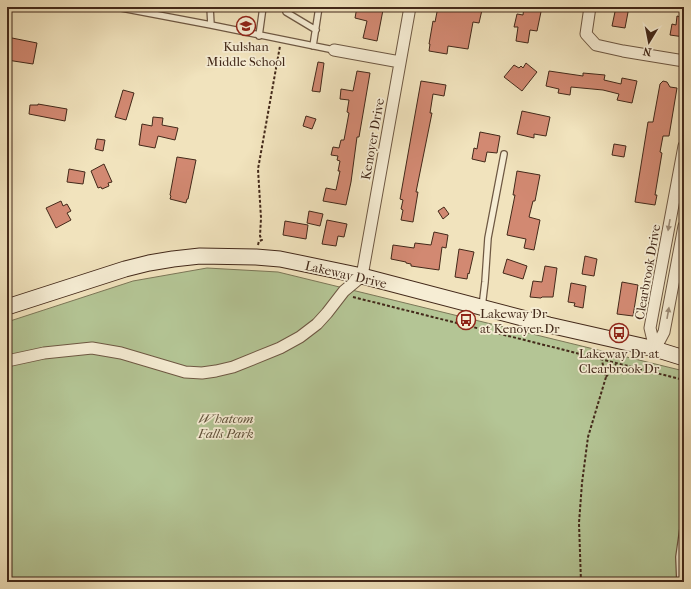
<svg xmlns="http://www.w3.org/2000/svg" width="691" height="589" font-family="'IM FELL French Canon',serif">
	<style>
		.green { fill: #b4c595; stroke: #7c7758 }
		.building { fill: #d28972; stroke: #43291a }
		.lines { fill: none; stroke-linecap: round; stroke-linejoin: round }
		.lane-casing { stroke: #6e5843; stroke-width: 8 }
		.street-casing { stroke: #6e5843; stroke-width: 13 }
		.secondary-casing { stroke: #43291a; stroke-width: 17 }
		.path { stroke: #43291a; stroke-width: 2; stroke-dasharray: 3 2; stroke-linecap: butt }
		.lane { stroke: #f6edd4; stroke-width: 5.5 }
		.street { stroke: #f6edd4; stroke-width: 11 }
		.secondary { stroke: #f6edd4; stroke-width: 15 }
		.oneway { fill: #9c8b77 }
		.labels { text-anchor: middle; stroke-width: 3.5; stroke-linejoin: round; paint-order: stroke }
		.poi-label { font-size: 13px; fill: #43291a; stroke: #f6edd4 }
		.street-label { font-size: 13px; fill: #43291a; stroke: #f6edd4 }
		.park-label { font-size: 13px; font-style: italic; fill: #5f5039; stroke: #f6edd4 }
	</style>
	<rect width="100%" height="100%" fill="#f1e3bd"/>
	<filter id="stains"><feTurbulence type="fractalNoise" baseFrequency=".005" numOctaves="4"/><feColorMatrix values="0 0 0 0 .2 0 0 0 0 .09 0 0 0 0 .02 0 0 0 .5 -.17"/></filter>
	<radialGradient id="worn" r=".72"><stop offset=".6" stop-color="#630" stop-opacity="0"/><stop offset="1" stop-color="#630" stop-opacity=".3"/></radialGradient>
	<!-- green -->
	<path class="green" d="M207 268 278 272 684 371V582H7V322L133 281Z"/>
	<!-- building -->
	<path class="building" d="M357 7H369L383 10 377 41 363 38 367 21 355 18Z
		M438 7H468L482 10 479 23 473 22 468 49 448 46 447 54 429 51 430 44H429L433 21 435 22Z
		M524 7H542L537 31 530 30 528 43 516 41 518 27H514L517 14 523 15Z
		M616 7H629L625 28 612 26Z
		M677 16 684 18V37L670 35 672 24 676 25Z
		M7 37 37 43 33 64 7 60Z
		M318 62 324 63 320 92 312 91Z
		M526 63 537 72 522 91 504 77 514 65 519 68 521 66 523 68Z
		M357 71 370 73 359 137H357L351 182 346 205 323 201 326 188 336 190 340 171H338L340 161 337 160 338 156 331 155 333 147 339 148 341 140H344L349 113 347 112 349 100 340 99 341 89 353 91Z
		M549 71 583 76V73L605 75 604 80 621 84 622 78 637 81 632 103 617 100 619 94 603 90 571 87 570 95 558 93 559 89 546 86Z
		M421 81 446 85 444 96 433 94 430 113H432L416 192H418L413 222 401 220 403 210 401 209 403 200 400 199Z
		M663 81 667 82 670 87 677 88 669 136H663L660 152 662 153 655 195H657L655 205 635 202 648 122H653L660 84Z
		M123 90 134 93 126 120 115 117Z
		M38 104 67 109 65 121 29 114 30 105H38Z
		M522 111 550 117 546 136 534 134V138L517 134Z
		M306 116 316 119 312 129 303 126Z
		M153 117 163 118 162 125 178 128 175 140 158 136 155 148 139 145 142 124 152 126Z
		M480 132 500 136 497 153 487 152 485 162 472 159 474 148 477 149Z
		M97 139 105 140 103 151 95 149Z
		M614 144 626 146 624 157 612 155Z
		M177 157 196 160 188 199H187L186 203 170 199 171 196 170 195Z
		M104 164 112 182 108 183 109 186 102 189 101 187 98 188 91 171Z
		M69 169 85 172 83 184 67 182Z
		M517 171 540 175 535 201H533L529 217 540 220 534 250 524 248 526 239 507 235 515 195H513Z
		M61 201 63 206 67 204 71 211 67 213 71 220 56 228 46 208Z
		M444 207 449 214 443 219 438 211Z
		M309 211 323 214 320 226 307 223Z
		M327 220 347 224 344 237 338 236 336 246 322 244Z
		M285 221 308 225 306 239 283 235Z
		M434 232 448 235 446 248 442 247 439 270 411 266V264L406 263V262L391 259 393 245 414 248 415 243 431 245Z
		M459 249 474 252 469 274 468 273 467 279 455 277Z
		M585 256 597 259 594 276 582 274Z
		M507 259 527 266 523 279 503 273Z
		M545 266 557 268 553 297H542L541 298 530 297 533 281 542 282Z
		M622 282 638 285 633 316 617 314Z
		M571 283 586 286 583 308 574 306 575 303 568 302Z"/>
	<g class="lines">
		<defs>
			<path id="lane" d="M116 7 211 25
				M210 7 211 25 334 50
				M285 7 286 12 316 30
				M259 36 263 7
				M313 46 319 7
				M482 307 485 282 488 238 504 154
				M680 582 679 557 684 522"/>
			<path id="street" d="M590 7 586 34 596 45 623 51 684 61
				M334 50 400 62
				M655 349 650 328 684 146
				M655 349 664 332 684 226
				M7 361 44 353 92 348 121 353 185 372 202 373 216 371 233 367 280 348 300 337 317 324 327 313 344 291 362 276 410 7"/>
			<path id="secondary" d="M7 307 125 269 149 263 173 259 200 256 256 257 280 259 362 276 549 325 655 349 684 358"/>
		</defs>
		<!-- lane casing -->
		<use href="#lane" class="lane-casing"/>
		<!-- street casing -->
		<use href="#street" class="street-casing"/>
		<!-- secondary casing -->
		<use href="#secondary" class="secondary-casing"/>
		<!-- path -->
		<path class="path" d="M258 245 259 241 262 240 260 236 261 218 258 169 280 46
			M353 297 684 380
			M606 377 616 364
			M581 582 579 523 582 483 588 437 606 377 602 361"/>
		<!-- lane -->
		<use href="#lane" class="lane"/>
		<!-- street -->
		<use href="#street" class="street"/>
		<!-- secondary -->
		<use href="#secondary" class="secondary"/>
	</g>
	<!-- one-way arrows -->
	<defs><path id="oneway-solid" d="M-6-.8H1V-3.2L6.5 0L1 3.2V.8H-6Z"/></defs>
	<g class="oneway">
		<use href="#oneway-solid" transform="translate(669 225) rotate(100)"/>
		<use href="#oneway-solid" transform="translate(668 313) rotate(-80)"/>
	</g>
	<!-- icons -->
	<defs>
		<symbol id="school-ring" viewBox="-11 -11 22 22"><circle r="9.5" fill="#f6edd4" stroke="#8f2418" stroke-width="1.5"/><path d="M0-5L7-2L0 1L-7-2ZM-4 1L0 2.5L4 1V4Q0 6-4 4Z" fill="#8f2418"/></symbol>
		<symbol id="bus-ring" viewBox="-11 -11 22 22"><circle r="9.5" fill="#f6edd4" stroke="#8f2418" stroke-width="1.5"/><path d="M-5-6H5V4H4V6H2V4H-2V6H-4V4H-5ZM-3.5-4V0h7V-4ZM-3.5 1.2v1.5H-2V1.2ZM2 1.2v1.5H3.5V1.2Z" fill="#8f2418"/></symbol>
	</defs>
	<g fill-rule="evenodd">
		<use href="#school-ring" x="235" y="15" width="22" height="22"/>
		<use href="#bus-ring" x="455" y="309" width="22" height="22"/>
		<use href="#bus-ring" x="608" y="322" width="22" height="22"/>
	</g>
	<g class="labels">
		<!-- poi labels -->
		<g class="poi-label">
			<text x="246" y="51">Kulshan<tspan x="246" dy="15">Middle School</tspan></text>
			<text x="480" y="318" text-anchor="start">Lakeway Dr<tspan x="480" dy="15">at Kenoyer Dr</tspan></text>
			<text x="619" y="358">Lakeway Dr at<tspan x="619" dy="15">Clearbrook Dr</tspan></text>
		</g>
		<!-- street labels -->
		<g class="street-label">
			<text transform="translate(372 139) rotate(-80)" y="5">Kenoyer Drive</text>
			<text transform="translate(647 272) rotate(-80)" y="5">Clearbrook Drive</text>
			<text transform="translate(346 274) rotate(13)" y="5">Lakeway Drive</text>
		</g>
		<!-- park labels -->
		<g class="park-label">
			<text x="226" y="423">Whatcom<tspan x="226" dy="15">Falls Park</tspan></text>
		</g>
	</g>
	<!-- margin -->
	<rect width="691" height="589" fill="none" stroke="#f1e3bd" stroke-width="24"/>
	<rect x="8" y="8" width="675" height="573" fill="none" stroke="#43291a" stroke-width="2"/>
	<rect x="12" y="12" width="667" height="565" fill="none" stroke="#43291a"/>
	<!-- north arrow -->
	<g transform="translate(649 42) rotate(190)" stroke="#f6edd4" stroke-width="3" paint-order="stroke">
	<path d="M0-3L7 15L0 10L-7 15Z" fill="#43291a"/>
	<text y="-6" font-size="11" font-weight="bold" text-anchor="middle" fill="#43291a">N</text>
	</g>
	<rect width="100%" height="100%" filter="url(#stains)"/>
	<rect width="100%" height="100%" fill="url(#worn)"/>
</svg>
